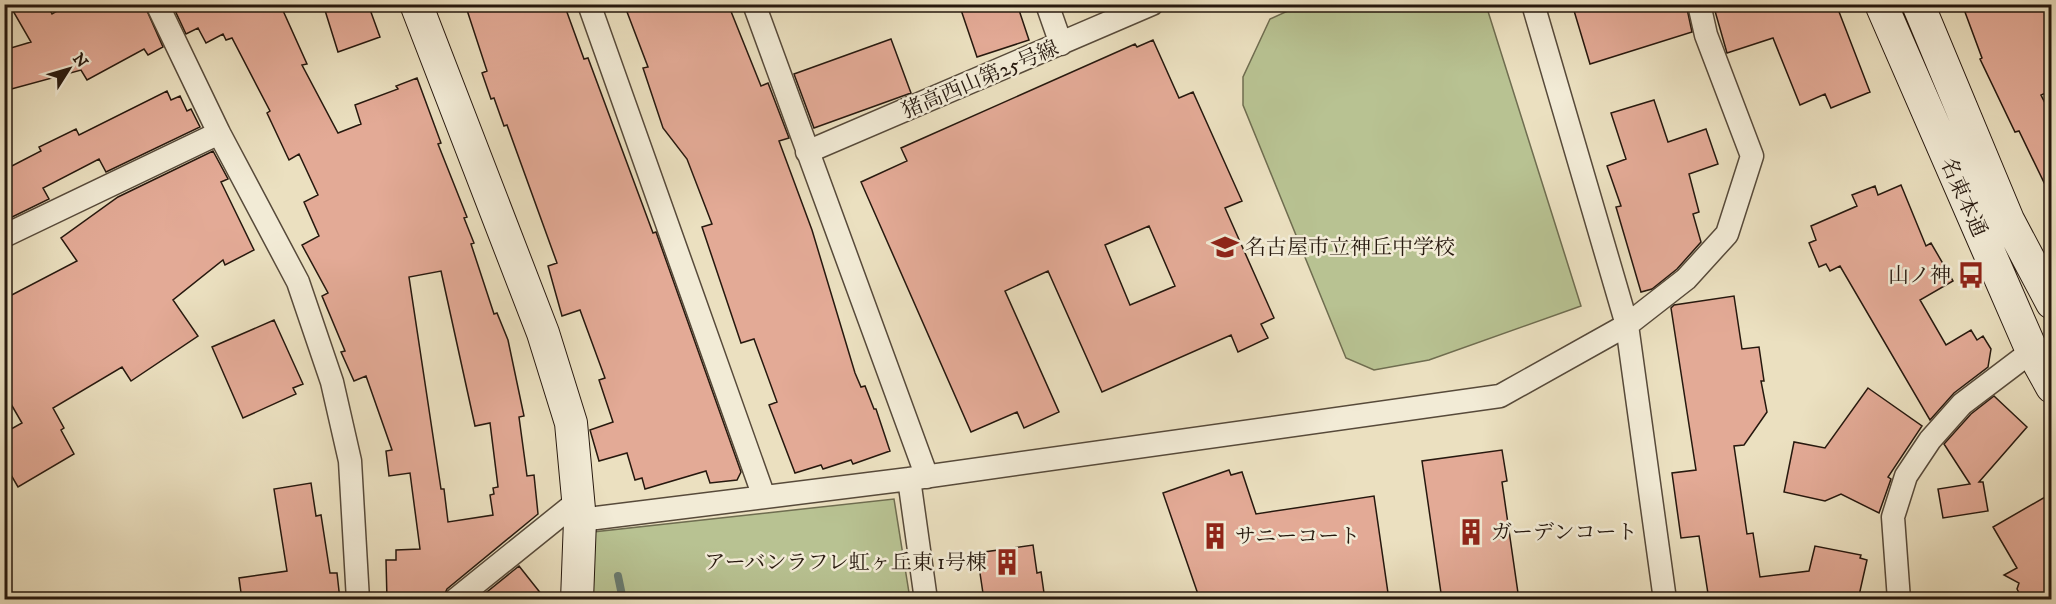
<svg xmlns="http://www.w3.org/2000/svg" width="2056" height="604" font-family="'IM FELL DW Pica','Noto Serif JP',serif">
	<style>
		.green { fill: #b8c292; stroke: #6f6d50; stroke-width: 1.5 }
		.lines { fill: none; stroke-linecap: round; stroke-linejoin: round }
		.stream { stroke: #6a7b6f; stroke-width: 8 }
		.building { fill: #e3aa96; stroke: #26180e; stroke-width: 1.5; fill-rule: evenodd }
		.street-casing { stroke: #574a3a; stroke-width: 25 }
		.secondary-casing { stroke: #26180e; stroke-width: 34 }
		.street { stroke: #f2ebd6; stroke-width: 22 }
		.secondary { stroke: #f2ebd6; stroke-width: 32 }
		.labels { text-anchor: middle; stroke-width: 5; stroke-linejoin: round; paint-order: stroke }
		.street-label { font-size: 21px; fill: #26180e; stroke: #f2ebd6 }
		.poi-label { font-size: 21px; fill: #26180e; stroke: #f2ebd6; text-anchor: start }
	</style>
	<rect width="100%" height="100%" fill="#ebe0c0"/>
	<filter id="stains"><feTurbulence type="fractalNoise" baseFrequency=".00333" numOctaves="4"/><feColorMatrix values="0 0 0 0 .2 0 0 0 0 .09 0 0 0 0 .02 0 0 0 .5 -.17"/></filter>
	<radialGradient id="worn" r=".72"><stop offset=".6" stop-color="#630" stop-opacity="0"/><stop offset="1" stop-color="#630" stop-opacity=".3"/></radialGradient>
	<!-- green -->
	<path class="green" d="M1303 4 1486 5 1581 306 1429 360 1374 370 1346 358 1243 105V77L1270 19Z
		M894 499 910 599 585 600 593 532Z"/>
	<g class="lines">
		<!-- stream -->
		<path class="stream" d="M618 576 623 600"/>
	</g>
	<!-- building -->
	<path class="building" d="M9 4H47L52 14 69 4H144L163 47 148 55 144 49 87 80 81 70 4 91V50L31 42Z
		M172 4H280L307 64 302 65 338 133 361 124 355 105 398 89 396 86 417 78 441 143 438 144 467 217 464 218 474 243 471 244 494 314 497 313 508 340 524 416 519 417 527 476 534 475 538 514 447 589 442 600H387L386 560H396V550L420 549 410 473 389 476 386 451 392 450 366 376 354 381 341 352 345 351 322 296 328 293 302 245 319 236 304 202 318 195 299 154 289 160 267 113 270 111 232 38 226 40 223 34 206 43 198 28 186 34ZM441 271 475 426 490 423 498 487 493 488 494 494 490 495 493 515 448 522 444 489H441L409 277Z
		M323 4H368L380 37 338 52Z
		M465 4H564L584 59 588 58 653 233 656 232 741 472 737 480 710 483 706 471 645 489 642 478 635 480 627 453 599 461 590 430 613 422 599 380 605 378 580 310 562 316 548 266 557 263 507 125 504 126 494 98 491 99 482 73 487 71Z
		M624 4H728L761 86 768 83 789 138 779 141 812 230 855 373 861 387 865 386 874 409H876L890 451 853 464 851 460 823 469 821 465 795 473 769 405 777 402 754 339 741 343 702 227 712 224 687 159 663 128 643 68 648 67Z
		M959 4H1017L1029 40 977 57Z
		M1572 4H1686L1692 32 1590 64Z
		M1713 4H1836L1870 92 1831 108 1825 94 1800 105 1773 38 1727 53Z
		M1962 4H2052V90L2041 95 2052 117V199L2019 131 2015 132 1980 59 1982 58Z
		M891 39 911 93 814 128 794 74Z
		M1153 40 1179 98 1193 92 1242 201 1225 208 1274 318 1261 324 1268 338 1238 352 1231 335 1102 392 1048 271 1005 291 1059 412 1024 428 1017 412 971 432 861 182 907 161 901 148 1135 44 1137 47ZM1149 226 1175 286 1130 305 1105 245Z
		M167 91 171 100 180 96 187 111 191 109 200 127 106 172 99 159 43 188 49 199 4 221V170L41 151 39 147 76 129 79 135Z
		M1654 100 1668 142 1706 129 1718 164 1689 174 1699 212 1693 214 1701 242 1677 269 1652 289 1641 292 1616 207 1621 206 1607 166 1626 159 1611 113Z
		M213 151 228 179 221 182 254 250 225 265 223 260 173 300 198 336 131 381 122 367 53 408 64 428 61 430 74 454 18 487 4 463V433L22 423 4 392V299L77 261 61 238 118 197Z
		M1901 185 1926 246 1931 243 1953 281 1920 300 1946 345 1971 330 1977 340 1983 336 1991 349 1988 367 1954 393 1930 420 1840 266 1830 271 1826 264 1819 267 1809 243 1816 240 1811 226 1857 206 1852 195 1875 186 1878 195Z
		M1734 296 1742 349 1759 347 1764 381H1761L1767 412 1744 445 1734 446 1747 534 1753 533 1760 577 1809 571 1815 546 1861 555 1860 558 1867 560 1858 600H1709L1699 536 1681 538 1672 473 1696 470 1671 308 1674 305Z
		M274 320 303 384 293 388 296 394 243 418 212 347Z
		M1868 388 1922 426 1888 477 1891 479 1879 513 1841 494 1825 501 1784 492 1794 442 1825 448Z
		M1994 396 2027 427 1979 482H1983L1988 511 1943 518 1938 489 1970 484 1944 444 1971 414Z
		M1502 450 1507 481 1502 482 1519 600H1442L1422 461Z
		M1229 470 1231 475 1242 472 1256 514 1374 496 1389 600H1200L1163 493Z
		M311 483 316 516 321 515 330 573H337L340 600H242L239 578 287 571 274 489Z
		M2052 493V600H2023L2017 589 2019 583 2004 575 2017 568 1993 527Z
		M1033 545 1037 573 1041 572 1045 600H984L977 553Z
		M519 566 546 600H477Z"/>
	<g class="lines">
		<defs>
			<path id="street" d="M157 4 219 133 298 282 332 382 350 461 358 600
				M589 4 764 497
				M754 4 927 477
				M1047 4 1061 44
				M1533 4 1627 325 1665 600
				M807 152 1152 4
				M4 236 219 133
				M909 479 926 600
				M580 520 909 479 1500 396 1627 325 1686 279 1727 234 1752 156 1706 35 1699 4
				M455 600 578 501
				M1899 600 1893 517 1906 476 1930 440 1962 404 2032 351"/>
			<path id="secondary" d="M416 4 543 333 571 423 580 520 577 600
				M1881 4 2032 351 2052 387
				M1918 4 2008 220 2052 303"/>
		</defs>
		<!-- street casing -->
		<use href="#street" class="street-casing"/>
		<!-- secondary casing -->
		<use href="#secondary" class="secondary-casing"/>
		<!-- street -->
		<use href="#street" class="street"/>
		<!-- secondary -->
		<use href="#secondary" class="secondary"/>
	</g>
	<!-- icons -->
	<defs>
		<symbol id="school-bare" viewBox="-9 -9 18 18"><path d="M0-5L7-2L0 1L-7-2ZM-4 1L0 2.5L4 1V4Q0 6-4 4Z" fill="#8f2418" stroke="#f2ebd6" stroke-width="2.5" paint-order="stroke"/></symbol>
		<symbol id="bus-bare" viewBox="-9 -9 18 18"><path d="M-5-6H5V4H4V6H2V4H-2V6H-4V4H-5ZM-3.5-4V0h7V-4ZM-3.5 1.2v1.5H-2V1.2ZM2 1.2v1.5H3.5V1.2Z" fill="#8f2418" stroke="#f2ebd6" stroke-width="2.5" paint-order="stroke"/></symbol>
		<symbol id="building-bare" viewBox="-9 -9 18 18"><path d="M-4-6H4V6H1V3H-1V6H-4ZM-2.5-4.3h1.7v1.8h-1.7ZM.8-4.3h1.7v1.8H.8ZM-2.5-1h1.7V.8h-1.7ZM.8-1h1.7V.8H.8Z" fill="#8f2418" stroke="#f2ebd6" stroke-width="2.5" paint-order="stroke"/></symbol>
	</defs>
	<g fill-rule="evenodd">
		<use href="#school-bare" x="1206" y="228" width="38" height="38"/>
		<use href="#bus-bare" x="1952" y="256" width="38" height="38"/>
		<use href="#building-bare" x="1452" y="513" width="38" height="38"/>
		<use href="#building-bare" x="1196" y="517" width="38" height="38"/>
		<use href="#building-bare" x="988" y="543" width="38" height="38"/>
	</g>
	<g class="labels">
		<!-- street labels -->
		<g class="street-label">
			<text transform="translate(980 79) rotate(-23)" y="7">猪高西山第25号線</text>
			<text transform="translate(1964 197) rotate(66)" y="7">名東本通</text>
		</g>
		<!-- poi labels -->
		<g class="poi-label">
			<text x="1245" y="254">名古屋市立神丘中学校</text>
			<text x="1951" y="282" text-anchor="end">山ノ神</text>
			<text x="1491" y="539">ガーデンコート</text>
			<text x="1235" y="543">サニーコート</text>
			<text x="987" y="569" text-anchor="end">アーバンラフレ虹ヶ丘東 1号棟</text>
		</g>
	</g>
	<!-- margin -->
	<rect width="2056" height="604" fill="none" stroke="#ebe0c0" stroke-width="24"/>
	<rect x="6" y="6" width="2044" height="592" fill="none" stroke="#26180e" stroke-width="3"/>
	<rect x="12" y="12" width="2032" height="580" fill="none" stroke="#26180e" stroke-width="1.5"/>
	<!-- north arrow -->
	<g transform="translate(69 69) rotate(53)" stroke="#f2ebd6" stroke-width="4.5" paint-order="stroke">
	<path d="M0-4.5L10 22L0 15L-10 22Z" fill="#26180e"/>
	<text y="-9" font-size="16" font-weight="bold" text-anchor="middle" fill="#26180e">N</text>
	</g>
	<rect width="100%" height="100%" filter="url(#stains)"/>
	<rect width="100%" height="100%" fill="url(#worn)"/>
</svg>
